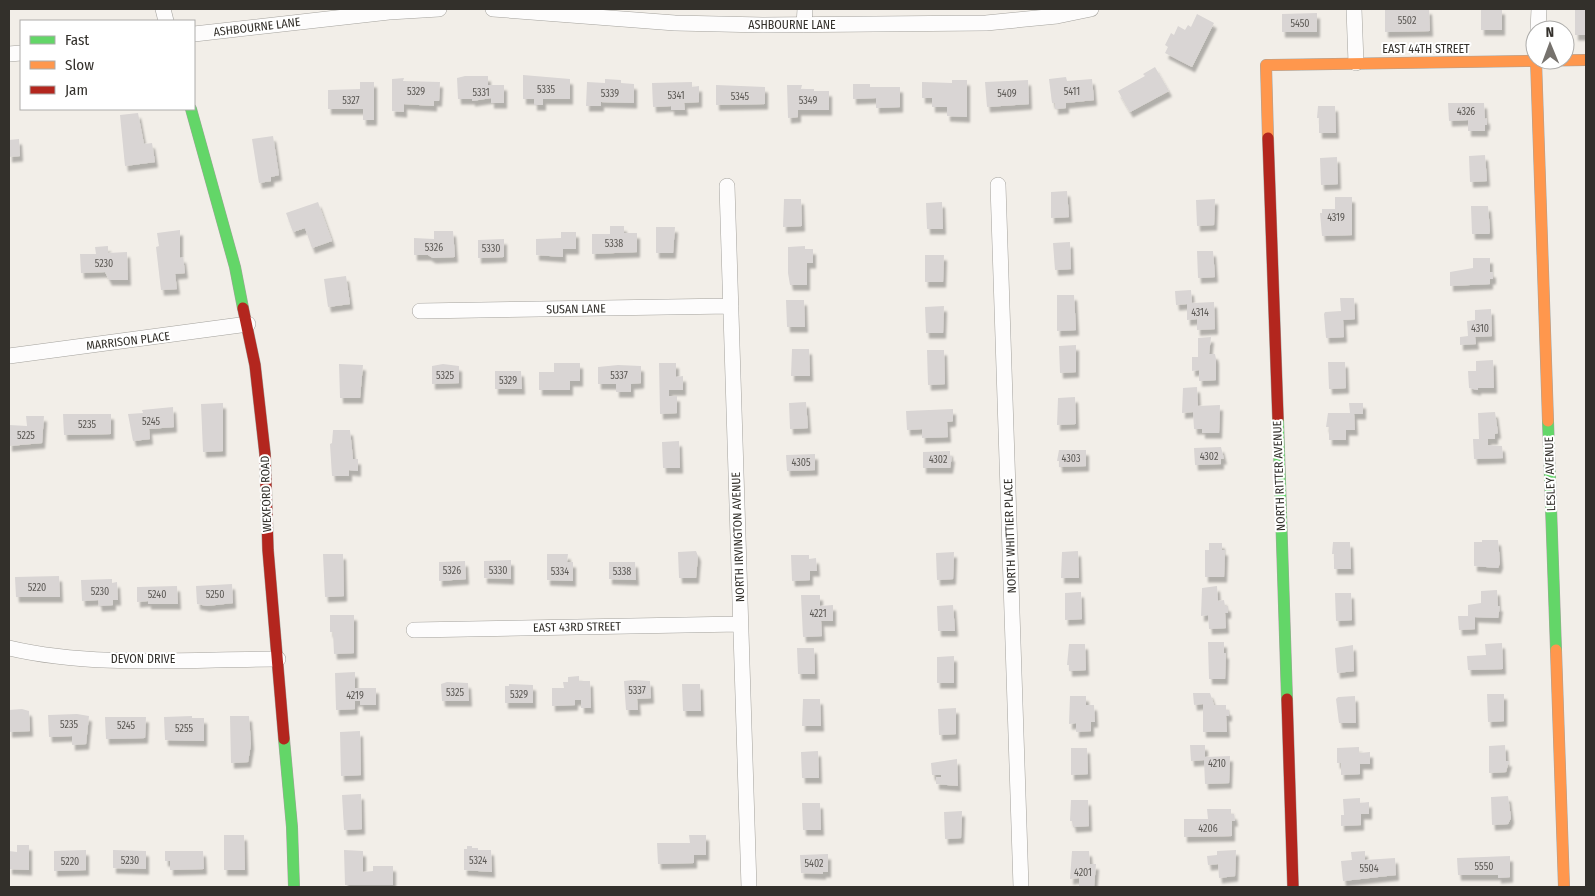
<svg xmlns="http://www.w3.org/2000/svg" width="1595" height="896" font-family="'Fira Sans Condensed',sans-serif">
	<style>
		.building { fill: #d9d5d4; filter: url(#shadow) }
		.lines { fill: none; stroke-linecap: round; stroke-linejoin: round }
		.street-casing { stroke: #a4a29d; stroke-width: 16 }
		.fast-casing { stroke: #a4a29d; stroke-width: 12 }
		.slow-casing { stroke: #a4a29d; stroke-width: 12 }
		.jam-casing { stroke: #a4a29d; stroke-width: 12 }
		.street { stroke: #fdfcfc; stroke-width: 15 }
		.fast { stroke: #63d668; stroke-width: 11 }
		.slow { stroke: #ff974d; stroke-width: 11 }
		.jam { stroke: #b3261e; stroke-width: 11 }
		.labels { text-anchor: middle; stroke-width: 4; stroke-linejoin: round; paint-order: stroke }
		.number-label { font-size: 10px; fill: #5c5955 }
		.street-label { font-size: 12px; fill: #33302b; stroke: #fff }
	</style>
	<defs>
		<filter id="shadow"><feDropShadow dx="3" dy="5.5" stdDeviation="1" flood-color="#0004"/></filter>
	</defs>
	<rect width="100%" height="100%" fill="#f2eee8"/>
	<!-- building -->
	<path class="building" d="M1429 9 1430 31 1385 32V10Z
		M1481 9H1502V30H1481Z
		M1575 9H1586V35H1575Z
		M1317 13V32H1282V14Z
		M1197 14 1214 23 1192 67 1165 53 1168 47 1165 45 1171 33 1174 35 1178 26 1185 30 1188 25 1191 27Z
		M1155 67 1169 91 1130 112 1118 91 1145 76 1143 74Z
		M523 75 570 79V99H543V105H534V99H523Z
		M465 76H488V85H504V103H491V98L472 101V99H458L457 78Z
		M1066 77 1067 81 1092 79 1094 100 1066 103V108L1055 109V103H1052L1049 79Z
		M404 78 403 81 440 82 439 101H434V106L404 104V112L392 111V79Z
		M605 79 621 80V83L634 84V103L601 102V106H586L587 82 605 83Z
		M952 80H967V117L947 116V107H932V98H922V82L952 83Z
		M1028 80 1029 104 987 107 985 82Z
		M360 82H374V120H363V109H328V90L360 89Z
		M692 82V87L699 86V102L684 103 685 110H671V106L653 107 652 83Z
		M853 84H870V87H900V107L876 108V98L853 99Z
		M716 85 765 87V104L716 105Z
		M787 85H802L801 89H814V91H829V110H798V117L788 118Z
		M1448 103H1484L1485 119 1487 118V125H1485V131H1468V120L1449 121Z
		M1318 106H1335L1336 133H1319V118H1317Z
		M138 113 144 144 152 143 155 162 125 166 120 115Z
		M273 136 279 175 271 177V181L259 183 252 139Z
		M19 139 20 156 9 157V140Z
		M1485 155 1487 181 1470 182 1469 156Z
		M1337 157 1338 184 1321 185 1320 158Z
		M1067 191 1069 217 1051 218V192Z
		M1335 197H1352V235L1322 236 1320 213H1322V209H1335Z
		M784 199H801L802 226 783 227Z
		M1215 199 1214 225 1197 226 1196 200Z
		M318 202 332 241 312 248 305 228 293 232 286 213Z
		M942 202 943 229H927L926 203Z
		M1471 206H1488L1490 231 1489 234H1472Z
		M610 226H624V233H637V252L592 254V234H610Z
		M656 227H675L673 253H656Z
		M180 230V258L183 257 185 273 175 274 177 289 161 290 156 247 159 246 157 233Z
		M434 231H453L455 257 433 258 428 255H414V238L434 239Z
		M561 232H576V249H563V257L536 255V239L561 238Z
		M504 239V257L478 258V240Z
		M1070 242 1071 269 1055 270 1053 243Z
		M108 246V253L127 252 128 280H109L105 272 81 273 80 254H96L95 247Z
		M805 246V249H813V263H807V285H790L788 273V247Z
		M1197 251H1213L1215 277 1198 278Z
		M925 255H944L943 282H925Z
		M1473 258H1490V272H1493V279H1490V284L1450 286V272L1473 268Z
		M346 276 350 304 328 307 324 279Z
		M1191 290 1192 303 1214 302 1215 329 1197 330V319L1187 320V304L1176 305 1175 291Z
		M1057 295H1074L1076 330 1057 331Z
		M1340 298H1354L1355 319 1343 320 1344 337 1326 338 1324 314 1325 312 1341 311Z
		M786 300H804L805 327H787Z
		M944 306 943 333H926L925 307Z
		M1491 309 1492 336 1475 337 1476 344 1460 345V337L1468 336 1467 321 1475 320V310Z
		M1211 337 1209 354H1215L1216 359V380L1199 381V370L1192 371V357H1198V338Z
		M1076 345V372L1060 373 1059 346Z
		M792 349H809L810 376H791Z
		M927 350H944L945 384 928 385Z
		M1493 360 1494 388H1478V390L1469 388 1468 371H1476V361Z
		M1328 362H1345L1346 388 1329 389Z
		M554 363H580V381H570V390H539V372H554Z
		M659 363H676V377L683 376V390H669V396H677V413L660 414Z
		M339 364 363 365 360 398H340Z
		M443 364 459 366V383L432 384V366Z
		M618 365 641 366V383L631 384V392H616V384H598V367Z
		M495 371H521L522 389H495Z
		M1197 387 1198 406 1220 405 1219 433H1202V429H1194L1193 412 1182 413 1183 388Z
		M1075 397 1076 424 1057 425 1058 398Z
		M806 402 808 428 790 429 789 403Z
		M223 403V451L203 452 201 404Z
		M1349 403H1363V414H1354L1355 430H1346V440H1329V427H1326L1328 413H1350Z
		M173 407 174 427 149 429 150 439 133 441 128 414 143 413 142 410Z
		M953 409V421L947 422 948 437 922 438V429L907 430 906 411Z
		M1495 412 1498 433 1495 434V439H1488V445L1502 446 1503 458 1474 459 1473 439H1479L1478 413Z
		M63 414H111V434L64 435Z
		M26 416H44L42 443 9 446V425L27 426Z
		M333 430H350L353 459H358V471L349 470V476H332L330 444 332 443Z
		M679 441 680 468H663L662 442Z
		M1221 447 1224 459H1221V464L1195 465 1194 448Z
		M1059 450H1086V466L1059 467V461H1057Z
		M950 451V456H952L950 468H923V452Z
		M815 454V470L787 471 786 455Z
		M1482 540H1498L1500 563 1498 568 1474 566V542H1482Z
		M1333 542H1350L1351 569H1334V554H1332Z
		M1209 543H1222V550H1225L1224 577H1205V550H1209Z
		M696 551 698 556 696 578H679L678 552Z
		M1078 551 1079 578H1061L1062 552Z
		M954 552 953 579 937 580 936 553Z
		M323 554H343L344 596 325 597Z
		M547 554H568L567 562H573V581L547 580Z
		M791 555H809V559L816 558 817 571H810V580L792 581Z
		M511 560V579L484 578V561Z
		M465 561 466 579 439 581V562Z
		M609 562H635L636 580 609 579Z
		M59 576 60 597H16L15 577Z
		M112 579V583L117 582 118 600H113V605L99 606 98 600 82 601 81 580Z
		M232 584 233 603 207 606 197 604 196 586Z
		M177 586 178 604H148V601L137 602V587Z
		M1217 586 1218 601 1224 600 1225 606H1228V613H1225L1226 628 1209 629 1208 615 1201 616 1202 588Z
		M1497 590 1498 606H1500L1498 618 1475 617V629L1459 630 1458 616H1468V605L1481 603V591Z
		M1081 592 1082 619 1065 620V593Z
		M1335 593H1351L1352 620 1336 621Z
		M801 595H820V606L833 605V621H821L822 636 803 637Z
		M953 605 955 631H938L937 606Z
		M330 615H354V653L334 654 333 632H330Z
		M1208 642H1224V653H1226L1225 679H1209Z
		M1502 643 1503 669 1468 670 1467 656 1486 655 1485 644Z
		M1069 644H1085L1086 670 1069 671V665H1067Z
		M1353 645 1354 671 1337 673 1335 648Z
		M797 648H814L815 674H798Z
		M954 656V683H937V657Z
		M355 672V688H376V705H360V701H355V709L336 710 335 673Z
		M579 676V681H590L591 708H581V700H575V705L552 706V688H564L563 682H568V677Z
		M634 680 650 681 651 698 637 699 638 710H626L624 681Z
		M447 682 468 683 469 701H442L441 684Z
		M509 684 533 685V703H505V686H509Z
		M682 684H700L701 711H683Z
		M1193 693H1210L1214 705H1226V710H1229V716H1226L1227 732H1203V704L1194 705Z
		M1487 694H1504V721L1488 722Z
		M1070 696H1086V705H1094L1095 722H1091V731L1076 732V723L1069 724Z
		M1355 696 1356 723H1339L1336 699 1338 697Z
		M803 699H820L821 726H802Z
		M956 708V734L939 735 938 709Z
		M22 709 29 711 30 731 9 732V710Z
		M77 714 89 716 86 744 72 745V736L49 737 48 715Z
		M192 716V718H204V741L165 740 164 717Z
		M230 716H249L251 744 248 762 231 763Z
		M105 717H146L145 738 106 739Z
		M360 731 361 775 341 776 340 732Z
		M1190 745H1205V757L1230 756 1229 783 1205 784 1204 760 1191 761Z
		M1505 745 1506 761H1509L1506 772 1489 773V746Z
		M1359 747V753L1370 752V764H1360V774L1341 775V763H1337V748Z
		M1071 748H1087L1088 774 1071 775Z
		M818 751 819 778H802L801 752Z
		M957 759 958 786 936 784V777H941V775H932L931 763Z
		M361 794 362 829 344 830 342 795Z
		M1508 796 1511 818 1508 824 1492 825 1491 797Z
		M1360 798V803L1369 802V814H1361V825L1341 826V815H1344L1343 799Z
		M1071 800H1088L1089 826 1073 827 1072 821H1070Z
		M802 803H820L821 830H803Z
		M1207 809H1231V814H1234L1235 821H1232V836L1184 837V819H1208Z
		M962 811 961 838 945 839 944 812Z
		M224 835H244L245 870H224Z
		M689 835H706V855H694V863L658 864 657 843H690Z
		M17 845H29V870L9 869V851L17 852Z
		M467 846H472V848H478V850H491L492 872 464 870V849H467Z
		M86 850V870L54 871V851Z
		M113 850 146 851V869L113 868Z
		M344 850 363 851V872L373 871V866H393V885H345Z
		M1236 850 1235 876 1219 878 1218 864 1208 865 1207 856 1217 855V851Z
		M165 851H203L204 869 170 870V861H165Z
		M1072 851H1089L1090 864H1096L1094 887H1079V878L1070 879Z
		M1365 851V860L1395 858 1396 875 1343 881 1341 861 1352 860 1351 852Z
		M828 854V872H823V874L801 873 800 855Z
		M1510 856V877L1498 878V875H1458L1457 858Z"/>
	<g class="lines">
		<defs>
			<path id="street" d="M163 9 166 21
				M493 9 675 23 763 25 986 23 1057 16 1091 9
				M1354 9 1356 63
				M804 25 805 9
				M1538 30 1539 9
				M194 34 389 12 439 9
				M9 54 21 53
				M998 185 1021 887
				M727 186 749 887
				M420 311 731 306
				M9 356 248 324
				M414 630 740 624
				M9 648C94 668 191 659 278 659"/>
			<path id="fast" d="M191 109 235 267 243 308
				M1278 419 1287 699
				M1548 421 1556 650
				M284 739 292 827 294 887"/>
			<path id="slow" d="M1536 60 1548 421
				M1268 138 1266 65 1586 60
				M1556 650 1564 887"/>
			<path id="jam" d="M1268 138 1278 419
				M243 308 255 365 265 454 268 550 284 739
				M1287 699 1293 887"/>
		</defs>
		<!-- street casing -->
		<use href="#street" class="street-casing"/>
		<!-- fast casing -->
		<use href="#fast" class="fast-casing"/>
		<!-- slow casing -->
		<use href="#slow" class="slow-casing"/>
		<!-- jam casing -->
		<use href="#jam" class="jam-casing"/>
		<!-- street -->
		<use href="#street" class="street"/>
		<!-- fast -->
		<use href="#fast" class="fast"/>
		<!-- slow -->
		<use href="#slow" class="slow"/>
		<!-- jam -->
		<use href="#jam" class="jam"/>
	</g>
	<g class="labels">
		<!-- number labels -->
		<g class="number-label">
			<text x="1407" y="24">5502</text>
			<text x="1300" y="27">5450</text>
			<text x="546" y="93">5335</text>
			<text x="416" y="95">5329</text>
			<text x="1072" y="95">5411</text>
			<text x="481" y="96">5331</text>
			<text x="610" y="97">5339</text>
			<text x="1007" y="97">5409</text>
			<text x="676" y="99">5341</text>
			<text x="740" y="100">5345</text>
			<text x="351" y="104">5327</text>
			<text x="808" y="104">5349</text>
			<text x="1466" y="115">4326</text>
			<text x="1336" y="221">4319</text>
			<text x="614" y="247">5338</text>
			<text x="434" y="251">5326</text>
			<text x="491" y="252">5330</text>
			<text x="104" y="267">5230</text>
			<text x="1200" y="316">4314</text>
			<text x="1480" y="332">4310</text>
			<text x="445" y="379">5325</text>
			<text x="619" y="379">5337</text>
			<text x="508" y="384">5329</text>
			<text x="151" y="425">5245</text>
			<text x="87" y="428">5235</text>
			<text x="26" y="439">5225</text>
			<text x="1209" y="460">4302</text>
			<text x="1071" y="462">4303</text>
			<text x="938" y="463">4302</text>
			<text x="801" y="466">4305</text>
			<text x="452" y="574">5326</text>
			<text x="498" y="574">5330</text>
			<text x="560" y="575">5334</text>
			<text x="622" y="575">5338</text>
			<text x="37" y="591">5220</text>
			<text x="100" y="595">5230</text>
			<text x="157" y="598">5240</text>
			<text x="215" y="598">5250</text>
			<text x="818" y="617">4221</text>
			<text x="637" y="694">5337</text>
			<text x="455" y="696">5325</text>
			<text x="519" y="698">5329</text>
			<text x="355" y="699">4219</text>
			<text x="69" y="728">5235</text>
			<text x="126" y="729">5245</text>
			<text x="184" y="732">5255</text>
			<text x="1217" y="767">4210</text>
			<text x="1208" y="832">4206</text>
			<text x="130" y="864">5230</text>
			<text x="478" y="864">5324</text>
			<text x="70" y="865">5220</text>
			<text x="814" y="867">5402</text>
			<text x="1484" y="870">5550</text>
			<text x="1369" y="872">5504</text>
			<text x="1083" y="876">4201</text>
		</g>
		<!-- street labels -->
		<g class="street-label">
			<text x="792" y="29">ASHBOURNE LANE</text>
			<text transform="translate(257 27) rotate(-7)" y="4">ASHBOURNE LANE</text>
			<text x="1426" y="53">EAST 44TH STREET</text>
			<text transform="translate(576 309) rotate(-1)" y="4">SUSAN LANE</text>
			<text transform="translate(128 341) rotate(-7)" y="4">MARRISON PLACE</text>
			<text transform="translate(1550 474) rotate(-92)" y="4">LESLEY AVENUE</text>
			<text transform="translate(1279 476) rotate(-92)" y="4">NORTH RITTER AVENUE</text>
			<text transform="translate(266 494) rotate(-92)" y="4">WEXFORD ROAD</text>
			<text transform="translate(1010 536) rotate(-92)" y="4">NORTH WHITTIER PLACE</text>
			<text transform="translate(738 537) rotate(-92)" y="4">NORTH IRVINGTON AVENUE</text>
			<text transform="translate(577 627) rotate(-1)" y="4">EAST 43RD STREET</text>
			<text x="143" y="663">DEVON DRIVE</text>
		</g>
	</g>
	<!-- border -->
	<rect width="1595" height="896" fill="none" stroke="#33302b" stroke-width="20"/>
	<!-- legend -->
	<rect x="20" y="20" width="175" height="90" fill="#ffffff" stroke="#adacaa"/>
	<rect x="30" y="36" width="25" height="8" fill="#63d668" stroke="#adacaa"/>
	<text x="65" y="45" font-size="15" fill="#33302b">Fast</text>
	<rect x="30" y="61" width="25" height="8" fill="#ff974d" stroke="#adacaa"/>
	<text x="65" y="70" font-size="15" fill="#33302b">Slow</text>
	<rect x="30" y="86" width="25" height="8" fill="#b3261e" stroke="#adacaa"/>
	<text x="65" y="95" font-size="15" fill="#33302b">Jam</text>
	<!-- north arrow -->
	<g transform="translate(1550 45) rotate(359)"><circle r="24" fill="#ffffff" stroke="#adacaa"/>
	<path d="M0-4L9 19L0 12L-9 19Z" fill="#76726d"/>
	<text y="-8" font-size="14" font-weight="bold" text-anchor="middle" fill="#33302b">N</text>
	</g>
</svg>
